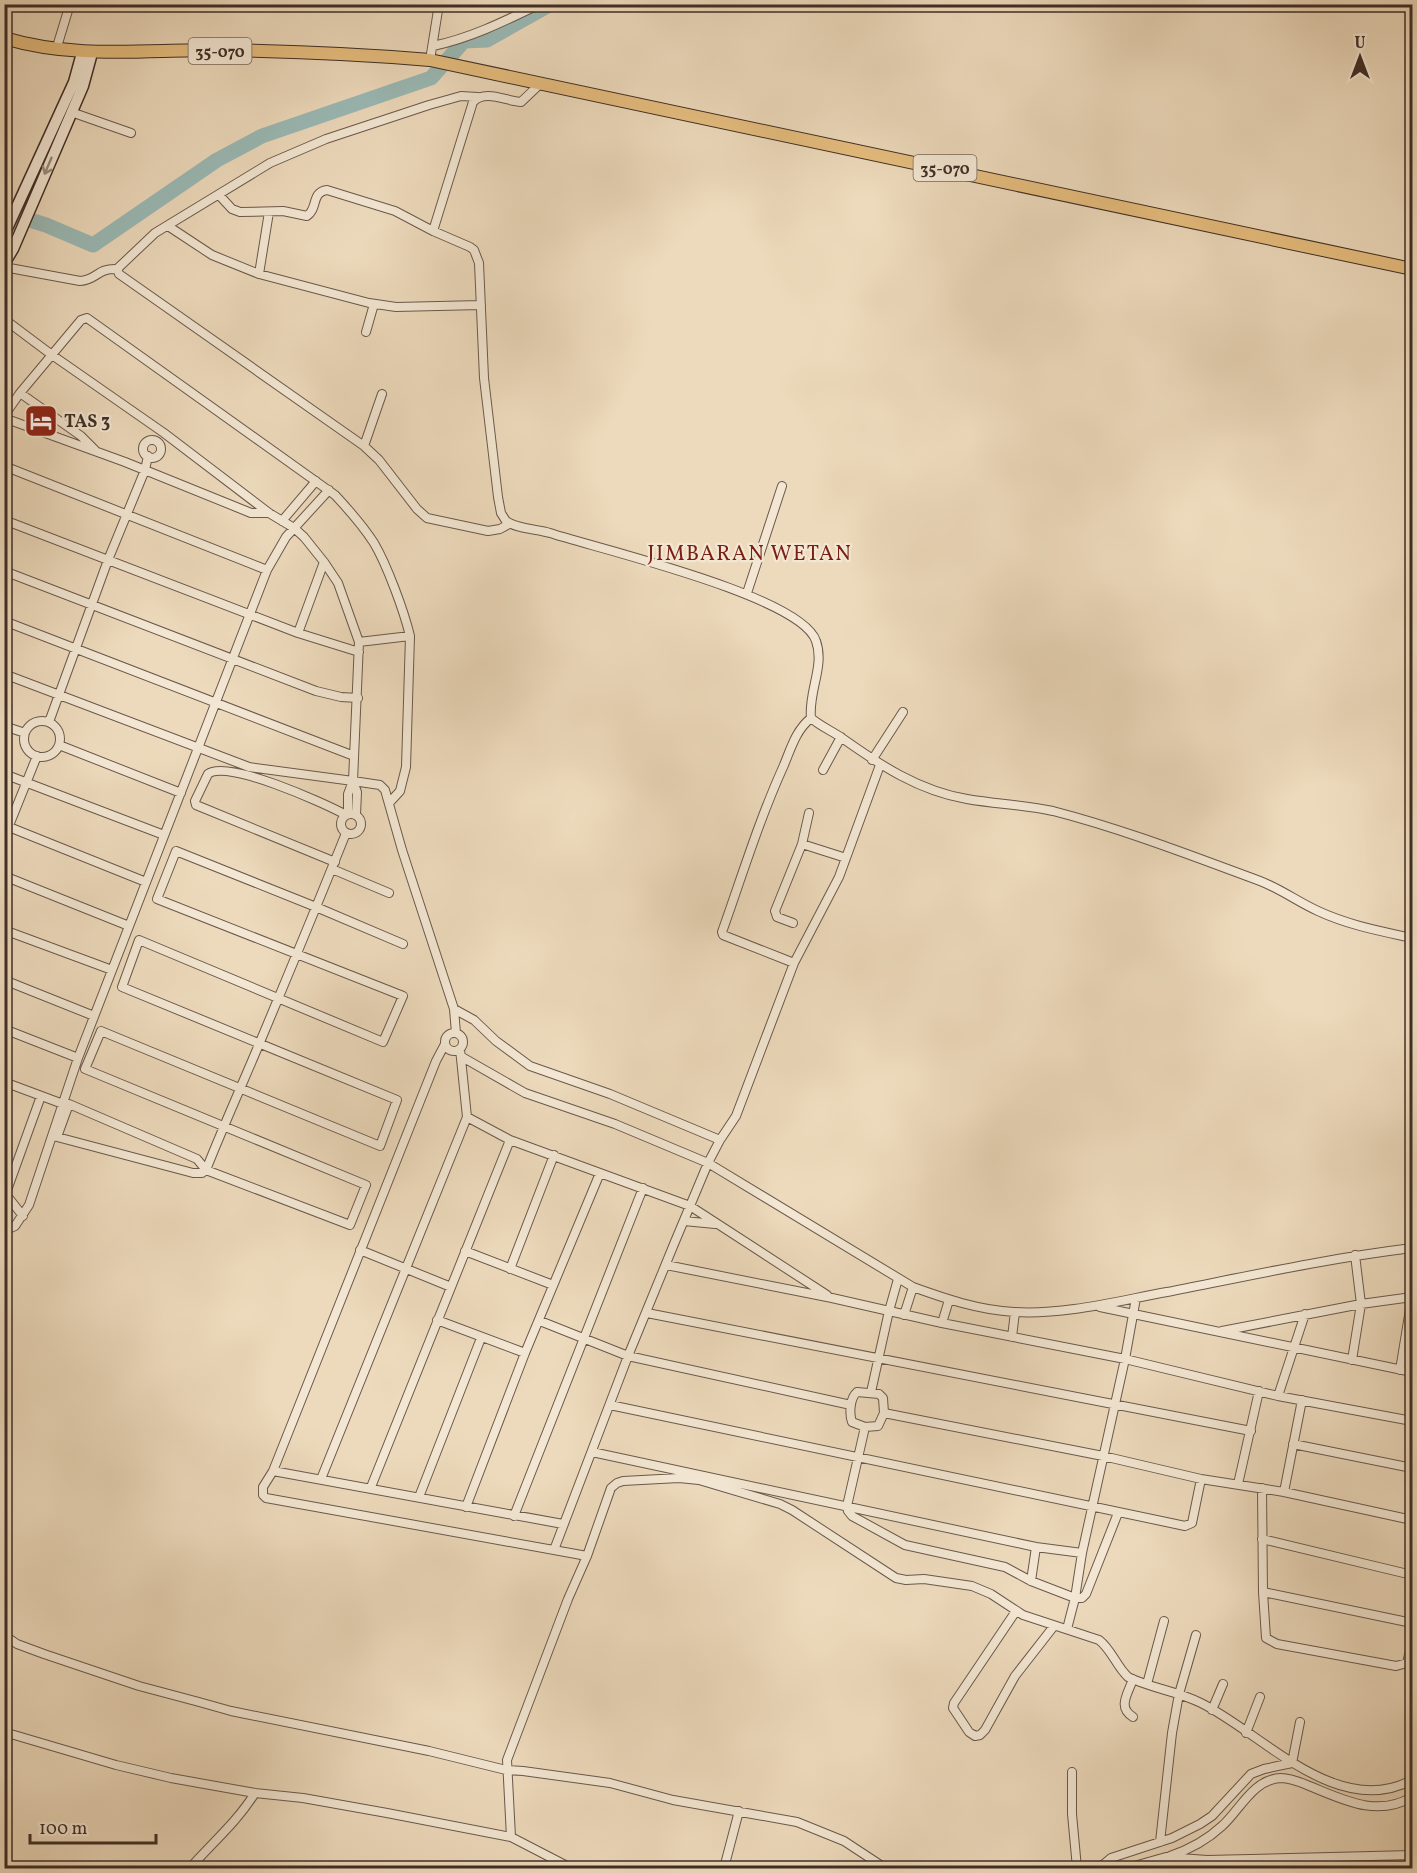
<svg xmlns="http://www.w3.org/2000/svg" width="1417" height="1873" font-family="Vollkorn,serif">
	<style>
		.lines { fill: none; stroke-linecap: round; stroke-linejoin: round }
		.river { stroke: #9abab6; stroke-width: 15 }
		.street-casing { stroke: #6a594c; stroke-width: 10 }
		.secondary-casing { stroke: #3f2e26; stroke-width: 13 }
		.primary-casing { stroke: #3f2e26; stroke-width: 14 }
		.street { stroke: #f3e7d3; stroke-width: 8 }
		.secondary { stroke: #f3e7d3; stroke-width: 10 }
		.primary { stroke: #e6bd7e; stroke-width: 12 }
		.oneway { stroke: #998a7c }
		.labels { text-anchor: middle; stroke-width: 4.5; stroke-linejoin: round; paint-order: stroke }
		.shield { fill: #f3e7d3; stroke: #75665a; stroke-width: 1.5 }
		.shield-label { font-size: 16px; font-weight: bold; fill: #3f2e26 }
		.poi-label { font-size: 18px; font-weight: bold; fill: #3f2e26; stroke: #f3e7d3; text-anchor: start }
		.quarter-label { font-size: 21px; letter-spacing: 1.5px; fill: #7a1f14; stroke: #f3e7d3 }
	</style>
	<rect width="100%" height="100%" fill="#eddabc"/>
	<filter id="stains"><feTurbulence type="fractalNoise" baseFrequency=".00333" numOctaves="4"/><feColorMatrix values="0 0 0 0 .2 0 0 0 0 .09 0 0 0 0 .02 0 0 0 .5 -.17"/></filter>
	<radialGradient id="worn" r=".72"><stop offset=".6" stop-color="#630" stop-opacity="0"/><stop offset="1" stop-color="#630" stop-opacity=".3"/></radialGradient>
	<g class="lines">
		<!-- river -->
		<path class="river" d="M4 212 46 225 93 245 217 160 262 136 431 78 464 41 487 40 551 4"/>
		<defs>
			<path id="street" d="M433 46C471 38 505 21 540 4
				M56 50 70 4
				M430 60 439 4
				M541 83 521 102C506 101 485 89 473 102L433 231 470 247 474 250 479 263 484 378 498 497 501 513 506 521C517 529 537 529 550 533 599 549 801 596 816 641 825 666 808 692 811 718 820 726 832 731 842 738 880 765 919 791 967 799 996 804 1025 805 1053 811 1123 829 1192 856 1260 881 1281 889 1298 902 1318 911 1348 925 1380 931 1412 938
				M478 97 461 96 429 105 326 139 270 163 155 233 117 269 119 274 364 446 379 460 417 509 427 518 488 531 500 529 509 524
				M71 112 131 133
				M219 195 232 209 240 212 283 211 307 216C318 209 311 192 327 190L395 211 433 231
				M168 226 212 255 259 274 369 303 396 307 481 305
				M4 267 80 281C97 280 97 268 117 269
				M259 274 269 212
				M4 319 52 355 164 433 269 513 294 528 304 537 324 562 338 583 359 642 353 781 380 785 385 790 402 850 454 1009 456 1033
				M366 332 374 304
				M20 393 81 436 95 450
				M4 416 20 393 81 320 87 318 335 495C349 510 363 526 374 543 387 565 404 611 410 636L406 767 400 791 389 803
				M4 418 125 462 251 513H269
				M143 449a9 9 0 1 1 18 0a9 9 0 1 1-18 0Z
				M364 446 382 394
				M4 466 267 570
				M4 520 298 633 359 652
				M282 521 316 481
				M4 571 316 691 341 697 358 698
				M747 593 782 486
				M4 621 354 756
				M298 633 324 562
				M359 642 410 636
				M4 674 249 767 353 781
				M24 739a18 18 0 1 1 36 0a18 18 0 1 1-36 0Z
				M49 722 108 560 145 470 148 456
				M4 726 25 733
				M59 745 181 793
				M872 760 903 712
				M823 770 841 737
				M4 774 164 835
				M353 781 357 792 356 815
				M341 824a10 10 0 1 1 20 0a10 10 0 1 1-20 0Z
				M348 814V794L353 781
				M4 825 146 882
				M346 833C318 903 289 973 260 1042 242 1085 223 1127 206 1170L202 1173H193L57 1137 69 1104 197 1159 206 1170 350 1225 366 1185 85 1069 101 1031 380 1146 397 1100 122 987 139 940 383 1042 403 996 157 899 176 851 316 907 403 944
				M4 838 37 756
				M802 844 846 858
				M335 862 196 805 195 801 208 774C227 759 324 803 346 815
				M332 869 389 893
				M4 876 129 926
				M793 923 777 917 775 911 802 844 809 813
				M4 930 112 970
				M794 963 728 937 723 935 722 932C742 876 759 820 784 765 791 748 796 730 811 718
				M4 980 94 1016
				M454 1009 474 1020 496 1041 530 1066 610 1094 720 1140
				M4 1029 78 1058
				M445 1042a9 9 0 1 1 18 0a9 9 0 1 1-18 0Z
				M445 1044 436 1061 273 1471 263 1487V1495L266 1498 587 1556
				M462 1057 525 1093 615 1124 708 1163 913 1287C946 1299 979 1310 1014 1312 1065 1315 1117 1301 1167 1292 1248 1276 1330 1258 1412 1248
				M4 1082 63 1104
				M467 1117 510 1140 690 1206 827 1295
				M4 1192 23 1216
				M6 1193 41 1096
				M684 1221 715 1224
				M4 1231 15 1226 29 1205 78 1058 267 570 286 537 329 490
				M360 1250 451 1287
				M465 1251 553 1285
				M666 1265 832 1298 942 1323 1125 1359 1278 1396 1412 1421
				M510 1269 554 1155
				M1100 1307 1412 1372
				M647 1313 1251 1431
				M904 1315 913 1287
				M437 1320 525 1353
				M540 1321 628 1356 851 1405
				M942 1323 949 1300
				M1222 1331 1361 1304 1412 1297
				M1012 1337 1015 1312
				M1352 1360 1361 1304 1355 1255
				M1400 1370 1412 1297
				M857 1392 879 1394 883 1398 884 1413 878 1426 865 1427 852 1422C849 1413 850 1398 857 1392Z
				M871 1392 889 1311 898 1279
				M1278 1396 1305 1314
				M610 1405 1185 1526 1192 1523 1201 1479
				M884 1413 1103 1456 1201 1479 1284 1492 1412 1520
				M865 1427 847 1506 848 1511 852 1516 905 1545 1005 1567 1031 1581 1075 1598H1082L1086 1594 1118 1513
				M1293 1444 1412 1468
				M592 1452 1036 1547 1082 1553
				M273 1471 563 1524
				M321 1479 467 1117 460 1049
				M1238 1484 1259 1391
				M371 1487 510 1140
				M1262 1488 1263 1592 1266 1638 1277 1644 1396 1666 1407 1663 1412 1643
				M1284 1492 1302 1400
				M419 1497 481 1338
				M466 1507 525 1353 600 1173
				M514 1516 643 1188
				M1262 1539 1412 1575
				M554 1550 628 1356 674 1244 708 1163 720 1140 736 1116 794 963 839 877 880 765
				M1031 1581 1036 1547
				M1263 1592 1412 1623
				M1016 1611 954 1703 953 1708 969 1732 975 1736 980 1735 985 1730 1015 1676 1054 1626
				M1067 1629 1075 1598 1082 1553 1125 1359 1136 1298
				M4 1635 17 1644 44 1654 139 1686 199 1702 231 1711 429 1751 506 1770 523 1771 610 1783 673 1800 797 1822 844 1841 885 1868
				M1147 1684 1164 1621
				M1212 1710 1223 1684
				M1133 1717C1117 1707 1128 1694 1133 1679
				M4 1732 116 1765 171 1778 255 1793 303 1798 387 1813 511 1837 571 1868
				M1246 1733 1260 1697
				M1292 1763 1300 1722
				M1072 1772V1814L1077 1868
				M511 1837 507 1760 568 1599 587 1556 611 1488 617 1483 623 1481 679 1478 699 1480 780 1504 792 1510 896 1578 906 1580 924 1579 972 1586 991 1594 1023 1615 1099 1640C1112 1650 1116 1666 1128 1677 1150 1688 1177 1691 1201 1703 1262 1733 1337 1820 1412 1780
				M1160 1842 1172 1733 1179 1694 1196 1635
				M1170 1856C1188 1850 1208 1839 1222 1826 1240 1810 1253 1779 1281 1778 1292 1778 1302 1783 1312 1787 1346 1801 1378 1817 1412 1797
				M190 1868C212 1843 237 1822 255 1793
				M724 1868 739 1811
				M1099 1868 1111 1858 1172 1838 1200 1824 1212 1816 1251 1774 1264 1769 1292 1763
				M1127 1868 1166 1857 1207 1860 1412 1855"/>
			<path id="secondary" d="M4 235 74 82 82 53
				M4 264 13 249 83 86 92 53"/>
			<path id="primary" d="M4 38C74 59 141 50 212 50 285 51 358 54 430 60L1412 269"/>
		</defs>
		<!-- street casing -->
		<use href="#street" class="street-casing"/>
		<!-- secondary casing -->
		<use href="#secondary" class="secondary-casing"/>
		<!-- primary casing -->
		<use href="#primary" class="primary-casing"/>
		<!-- street -->
		<use href="#street" class="street"/>
		<!-- secondary -->
		<use href="#secondary" class="secondary"/>
		<!-- primary -->
		<use href="#primary" class="primary"/>
	</g>
	<!-- one-way arrows -->
	<defs><path id="oneway-shaft" d="M-6 0H5M1.5-3L5.5 0L1.5 3" fill="none" stroke-width="1.6" stroke-linecap="round" stroke-linejoin="round" transform="scale(1.5)"/></defs>
	<use class="oneway" href="#oneway-shaft" transform="translate(48 166) rotate(113)"/>
	<!-- icons -->
	<defs>
		<symbol id="hotel-square" viewBox="-11 -11 22 22"><rect x="-9" y="-9" width="18" height="18" rx="4" fill="#8f2418" stroke="#f3e7d3"/><path d="M-6-4.5h1.5V1H6V5H4.5V3h-9V5H-6ZM-4 0a1.8 1.8 0 1 1 3.6 0ZM.5 0V-2.5h3Q6-2.5 6 0Z" fill="#fff"/></symbol>
	</defs>
	<g fill-rule="evenodd">
		<use href="#hotel-square" x="22" y="402" width="38" height="38"/>
	</g>
	<g class="labels">
		<!-- shield labels -->
		<g class="shield">
			<rect x="188.5" y="38" width="63" height="26" rx="4.5"/>
			<rect x="913.5" y="155" width="63" height="26" rx="4.5"/>
		</g>
		<g class="shield-label">
			<text x="220" y="57">35-070</text>
			<text x="945" y="174">35-070</text>
		</g>
		<!-- poi labels -->
		<g class="poi-label">
			<text x="64" y="427">TAS 3</text>
		</g>
		<!-- quarter labels -->
		<g class="quarter-label">
			<text x="750" y="560">JIMBARAN WETAN</text>
		</g>
	</g>
	<!-- margin -->
	<rect width="1417" height="1873" fill="none" stroke="#eddabc" stroke-width="24"/>
	<rect x="6" y="6" width="1405" height="1861" fill="none" stroke="#3f2e26" stroke-width="3"/>
	<rect x="12" y="12" width="1393" height="1849" fill="none" stroke="#3f2e26" stroke-width="1.5"/>
	<!-- north arrow -->
	<g transform="translate(1360 57)" stroke="#f3e7d3" stroke-width="4.5" paint-order="stroke">
	<path d="M0-4.5L10 22L0 15L-10 22Z" fill="#3f2e26"/>
	<text y="-9" font-size="16" font-weight="bold" text-anchor="middle" fill="#3f2e26">U</text>
	</g>
	<!-- scale -->
	<path d="M30 1834v9h126v-9" fill="none" stroke="#3f2e26" stroke-width="3"/>
	<text x="39" y="1834" font-size="18" fill="#3f2e26" stroke="#f3e7d3" stroke-width="4.5" paint-order="stroke">100 m</text>
	<rect width="100%" height="100%" filter="url(#stains)"/>
	<rect width="100%" height="100%" fill="url(#worn)"/>
</svg>
